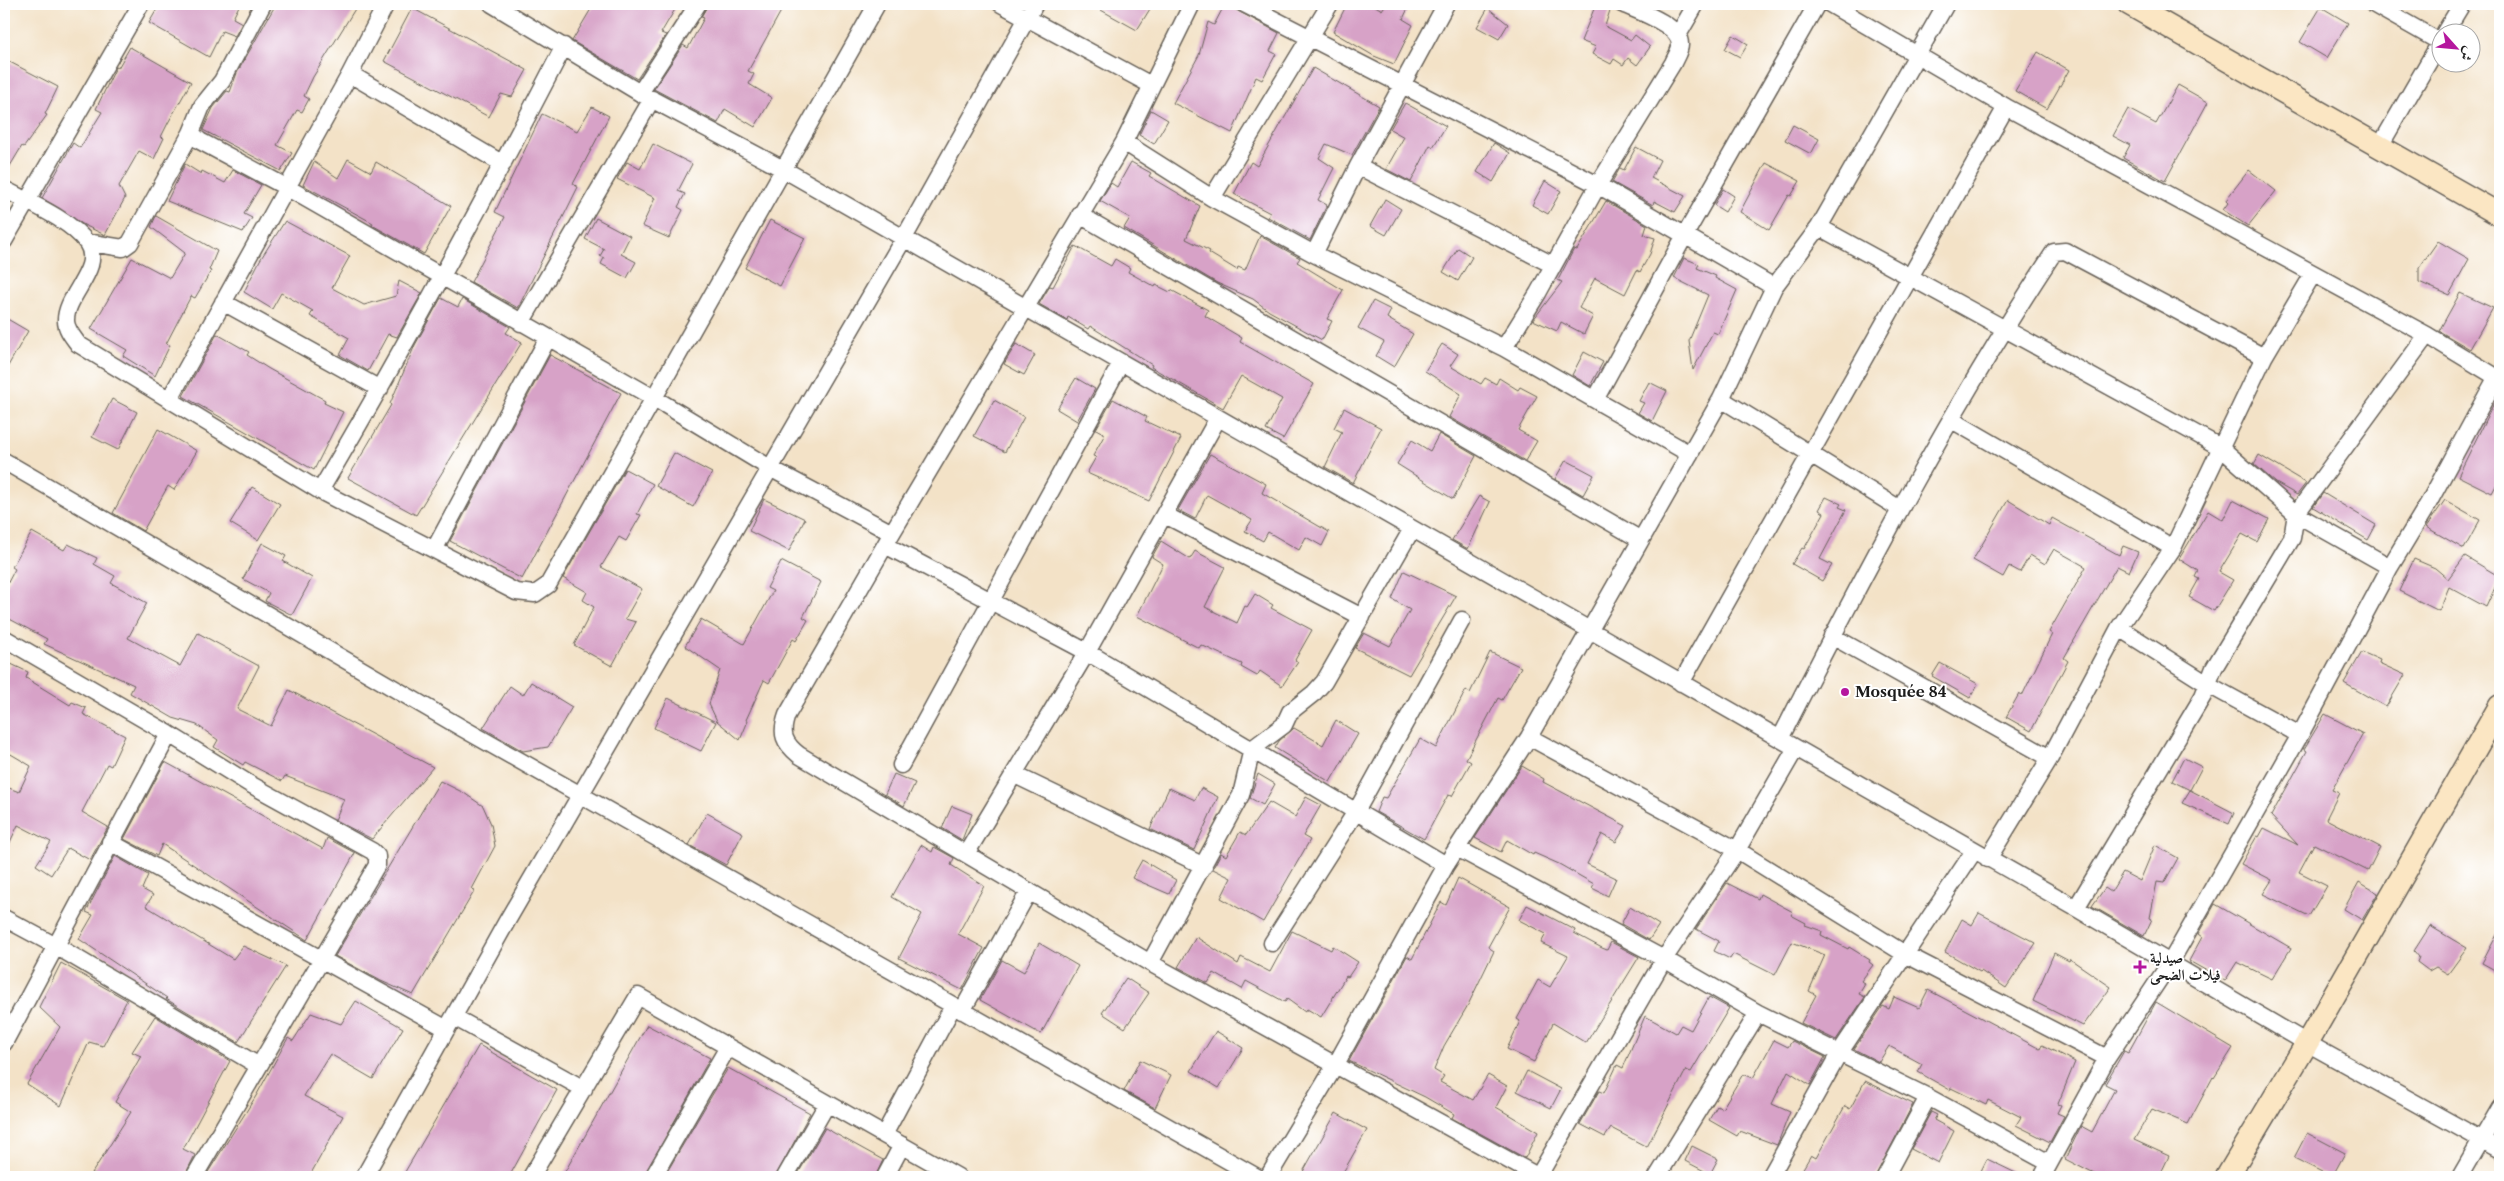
<svg xmlns="http://www.w3.org/2000/svg" width="2504" height="1181" font-family="'Libre Caslon Text',Amiri,serif">
	<style>
		.building { fill: #d7a2c7 }
		.lines { fill: none; stroke-linecap: round; stroke-linejoin: round }
		.street-casing { stroke: #676158; stroke-width: 19 }
		.secondary-casing { stroke: #676158; stroke-width: 25 }
		.street { stroke: #fff; stroke-width: 16 }
		.secondary { stroke: #fbe6c3; stroke-width: 22 }
		.poi-dot { fill: #b5179e; stroke: #fff; stroke-width: 2 }
		.labels { text-anchor: middle; stroke-width: 4; stroke-linejoin: round; paint-order: stroke }
		.poi-label { font-size: 15px; font-weight: bold; fill: #1c1c1c; stroke: #fff; text-anchor: start }
	</style>
	<rect width="100%" height="100%" fill="#fff"/>
	<filter id="ink" filterUnits="userSpaceOnUse"><feTurbulence type="fractalNoise" baseFrequency=".02" numOctaves="2"/><feDisplacementMap in="SourceGraphic" scale="10" xChannelSelector="R" yChannelSelector="G"/><feConvolveMatrix kernelMatrix="1 2 1 2 8 2 1 2 1" color-interpolation-filters="sRGB"/></filter>
	<filter id="wash" filterUnits="userSpaceOnUse"><feTurbulence type="fractalNoise" baseFrequency=".0096" numOctaves="4" result="noise"/><feDisplacementMap in="SourceGraphic" scale="20" xChannelSelector="R" yChannelSelector="G"/><feGaussianBlur stdDeviation="1.12" result="paint"/><feColorMatrix in="noise" values="0 0 0 0 0 0 0 0 0 0 0 0 0 0 0 0 0 1.4 0 .05"/><feComposite in="paint" operator="in"/></filter>
	<g filter="url(#wash)">
		<rect width="100%" height="100%" fill="#f3e2c7"/>
		<g id="blocks">
			<!-- building -->
			<path class="building" d="M160 4H240L233 18 242 23 235 36 222 31 209 57 149 23Z
				M276 4H358L313 77 304 96 309 99 302 112 297 110 277 145 292 153 281 171 203 130 213 108 227 91 230 92 237 73Z
				M594 4H686L683 9 677 6 661 33 666 35 637 79 572 41Z
				M708 4H785L748 71 754 74 749 84 772 98 755 127 725 109 718 123 654 89 683 45 688 48 704 18 701 17Z
				M1090 4H1153L1137 30Z
				M1225 4 1279 33 1270 51 1276 54 1262 80 1256 77 1232 133 1173 103 1199 55 1208 22 1214 25Z
				M1347 4H1372L1382 10 1386 4H1410L1403 19 1413 25 1394 64 1374 56 1333 32Z
				M1596 4H1612L1605 26 1631 40 1635 35 1650 47 1637 65 1628 58 1623 65 1614 59 1611 64 1592 54 1596 47 1581 41Z
				M2321 7 2348 23 2327 58 2300 42Z
				M412 8 527 70 512 97 501 94 489 117 384 61Z
				M1488 8 1508 24 1499 39 1477 27Z
				M1733 35 1748 44 1740 57 1725 49Z
				M130 47 191 82 168 123 161 137 164 138 154 159 139 151 119 186 125 198 105 235 84 225 42 198 73 143 80 148 102 112 96 109 116 67 118 68Z
				M2038 52 2069 70 2047 109 2015 91Z
				M4 59 58 87 45 114 47 115 24 147 22 146 4 176V107L7 88 4 86Z
				M1313 68 1379 106 1352 155 1326 144 1319 158 1334 168 1318 200 1327 205 1310 240 1268 217 1270 213 1234 194 1251 162 1257 166Z
				M2178 85 2208 102 2165 181 2123 158 2130 145 2113 136 2128 109 2156 124Z
				M1405 103 1446 126 1433 147 1430 145 1411 182 1386 169 1404 137 1390 129Z
				M592 107 609 116 573 184 578 187 518 308 471 282 505 217 495 212 542 114 577 131Z
				M1151 110 1168 120 1154 144 1139 135Z
				M1793 125 1819 139 1811 154 1785 140Z
				M1494 143 1510 153 1493 182 1477 172Z
				M653 144 692 164 678 191 685 194 678 207 683 210 669 238 642 226 655 198 617 179 627 162 640 169Z
				M1636 147 1660 160 1651 178 1685 196 1675 212 1654 201 1653 205 1612 182 1620 168 1624 170Z
				M348 159 371 172 376 162 451 206 424 254 372 225 373 223 303 185 314 162 338 178Z
				M1131 162 1151 173 1149 176 1200 206 1186 239 1210 251 1209 253 1237 270 1238 267 1245 270 1260 236 1300 258 1297 262 1343 290 1327 319 1332 321 1322 340 1269 311 1253 299 1217 283 1124 228 1130 218 1100 201 1111 183 1117 187Z
				M1766 163 1800 181 1791 196 1789 195 1769 230 1740 212Z
				M185 164 201 174 202 171 225 183 233 170 261 185 244 214 252 218 243 232 167 201Z
				M2249 170 2276 191 2248 226 2223 210 2228 203 2226 201 2228 197Z
				M1545 181 1561 191 1548 214 1532 205Z
				M1723 189 1734 196 1725 212 1714 205Z
				M1385 199 1401 209 1386 235 1370 226Z
				M1606 201 1647 225 1644 235 1655 238 1650 254 1640 272 1637 270 1625 294 1595 278 1579 308 1593 316 1584 334 1561 322 1557 331 1533 320 1562 282 1558 280 1574 249 1577 250Z
				M156 216 217 251 209 270 211 271 195 298 191 296 166 344 170 345 155 376 123 356 127 350 91 329 132 258 170 278 185 253 151 227Z
				M596 218 630 236 621 254 636 262 627 278 601 264 604 258 600 256 604 249 585 239Z
				M770 220 805 238 780 286 745 268Z
				M285 221 350 256 332 288 364 305 396 296 399 281 422 293 397 337 388 334 368 371 340 355 349 338 310 316 313 311 281 293 272 309 244 292 260 260Z
				M2438 241 2469 259 2449 295 2419 282V268Z
				M1075 246 1111 266 1115 259 1130 268 1128 272 1155 287 1156 285 1170 292 1171 290 1208 310 1205 316 1242 338 1240 342 1314 384 1283 439 1266 430 1282 399 1241 376 1223 408 1151 367 1152 365 1090 326 1088 329 1068 317 1067 320 1039 304 1050 286 1053 287Z
				M1458 248 1472 257 1458 281 1443 272Z
				M1684 258 1699 264 1697 268 1716 276 1715 278 1737 290 1718 334 1713 332 1693 370 1689 341 1708 295 1674 278Z
				M2460 293 2493 308 2470 349 2439 331Z
				M441 298 458 307 462 299 510 327 506 333 522 342 416 515 348 478 391 405 390 404 415 345Z
				M1373 301 1391 310 1387 318 1413 334 1394 367 1376 356 1384 342 1358 328Z
				M4 317 28 331 4 373Z
				M217 334 249 352 247 355 269 369 325 400 324 403 343 412 314 470 183 396Z
				M1016 344 1035 355 1024 375 1004 364Z
				M1442 344 1458 354 1450 366 1481 384 1485 378 1496 384 1499 378 1518 390 1520 387 1537 396 1518 430 1537 441 1525 461 1449 417 1461 394 1425 371Z
				M1584 352 1603 362 1590 386 1572 375Z
				M550 355 621 393 522 579 450 541Z
				M1076 378 1095 389 1077 421 1057 409Z
				M1649 382 1667 391 1652 421 1638 413 1644 403 1639 401Z
				M2500 391V478L2492 493 2458 476Z
				M112 399 137 412 118 450 92 437Z
				M1113 399 1147 417 1145 421 1181 438 1149 501 1087 473 1096 457 1093 456 1105 434 1096 429Z
				M994 400 1024 417 1005 452 974 436Z
				M1344 408 1381 428 1353 483 1325 467 1342 432 1334 428Z
				M158 429 197 451 174 490 168 486 143 531 113 513Z
				M1439 434 1476 456 1453 499 1397 464 1412 440 1430 451Z
				M674 453 712 473 693 507 656 486Z
				M1210 454 1266 484 1262 493 1329 532 1322 546 1306 537 1299 550 1268 532 1263 541 1245 531 1252 520 1207 495 1195 519 1178 510Z
				M2259 455 2306 483 2297 495 2276 483 2254 464Z
				M1566 460 1594 475 1583 495 1555 479Z
				M625 469 653 484 637 514 641 515 626 541 619 537 601 567 642 589 625 619 636 622 612 666 574 645 594 607 583 600 587 592 563 578Z
				M252 487 280 504 258 540 230 523Z
				M2323 493 2376 525 2368 540 2313 507Z
				M1479 496 1490 502 1468 549 1452 540Z
				M1826 497 1841 504 1839 507 1846 510 1820 559 1832 565 1822 581 1792 564 1802 548 1804 549 1824 513 1819 510Z
				M764 499 805 519 789 551 749 531Z
				M2008 500 2049 525 2052 518 2119 555 2123 546 2138 552 2129 572 2117 566 2064 658 2068 661 2031 731 2006 717 2019 694 2022 696 2052 634 2049 632 2086 567 2054 549 2045 564 2030 555 2020 572 2009 566 2003 577 1973 560Z
				M2233 500 2269 519 2257 542 2242 534 2219 572 2233 580 2214 611 2189 597 2199 579 2195 577 2198 571 2179 559 2208 511 2223 520Z
				M2445 500 2480 520 2464 549 2426 527Z
				M32 532 64 550 68 544 97 558 94 564 115 576 111 583 147 603 128 638 180 666 198 633 259 666 237 709 271 726 289 690 433 767 372 839 335 820 344 799 285 776 282 781 245 762 243 765 214 747 218 740 197 725 173 718 130 693 134 685 44 644 47 639 4 616V590L15 569 12 567Z
				M1161 541 1190 559 1195 551 1225 567 1205 607 1237 623 1245 606 1247 607 1255 594 1273 605 1271 608 1312 630 1295 660 1298 662 1282 686 1260 671 1257 676 1241 667 1242 664 1201 645 1199 648 1137 616 1163 564 1152 557Z
				M262 543 286 556 283 561 312 578 292 615 265 601 269 593 243 579Z
				M2465 556 2500 577 2486 607 2449 587 2439 611 2399 591 2414 559 2435 568 2448 579Z
				M781 561 821 582 803 617 808 620 796 641 793 639 769 683 764 680 746 720 748 721 740 740 717 721 709 704 720 670 685 646 701 619 744 644 773 591 767 588Z
				M1404 571 1456 596 1409 675 1355 648 1364 633 1390 646 1410 610 1392 599Z
				M1490 652 1521 667 1502 700 1498 698 1466 759 1471 762 1452 796 1448 795 1424 839 1376 812 1382 797 1386 798 1420 739 1436 748 1466 690 1470 693Z
				M2362 652 2380 660 2379 663 2405 675 2386 707 2344 683Z
				M1940 663 1978 684 1970 698 1932 676Z
				M11 664 28 672 26 678 70 705 72 702 86 708 83 714 125 736 111 766 107 764 82 812 108 827 90 860 68 848 51 875 36 865 51 842 18 825 4 855V786L19 792 31 766 4 750V680Z
				M531 682 572 707 548 747 523 751 483 728 510 686 523 695Z
				M668 698 716 722 701 751 654 728Z
				M2325 714 2363 734 2332 790 2339 793 2326 819 2380 847 2368 871 2314 844 2299 872 2327 886 2309 916 2263 894 2272 880 2241 864 2257 836 2259 837 2264 828 2298 845 2271 816 2307 751 2304 749Z
				M1336 720 1358 734 1330 782 1275 748 1279 741 1294 728 1323 745Z
				M2184 758 2202 767 2190 790 2172 781Z
				M165 762 323 849 327 838 355 853 307 940 162 844 157 856 124 839Z
				M1522 766 1544 779 1543 782 1626 826 1616 842 1602 834 1587 864 1616 878 1608 896 1592 888 1594 884 1559 864 1534 853 1533 855 1507 840 1501 852 1475 838Z
				M894 774 915 783 904 806 885 794Z
				M1258 774 1275 784 1263 805 1250 798Z
				M440 781 464 793 483 806 491 824 495 846 472 889 475 890 413 995 381 981 335 956Z
				M1169 788 1195 800 1201 788 1218 797 1194 850 1150 829Z
				M2190 790 2234 813 2229 824 2182 803Z
				M1306 797 1321 805 1303 836 1310 840 1263 922 1221 898 1231 878 1213 869 1214 866 1221 853 1226 856 1240 832 1246 835 1269 802 1295 817Z
				M952 806 972 814 962 840 942 828Z
				M707 813 743 833 726 865 689 845Z
				M921 845 932 852 934 847 954 858 951 865 984 886 958 934 984 948 962 990 899 958 922 914 892 897Z
				M2155 845 2178 858 2164 883 2157 882 2150 918 2152 919 2144 936 2092 906 2105 888 2111 892 2123 872 2140 881Z
				M115 856 148 875 142 889 153 895 146 906 233 959 243 946 286 966 238 1042 166 999 167 998 79 939 93 915 86 912Z
				M1142 860 1176 880 1169 894 1132 878Z
				M1458 878 1510 907 1488 947 1494 951 1468 1005 1444 1046 1434 1070 1444 1076 1440 1082 1473 1100 1488 1075 1507 1086 1496 1107 1538 1132 1525 1158 1452 1118 1454 1114 1425 1097 1349 1061 1407 956 1412 959 1441 902 1446 905Z
				M2359 882 2378 893 2362 920 2344 909Z
				M1727 883 1758 899 1760 894 1793 912 1791 915 1806 923 1805 925 1822 931 1821 935 1848 949 1849 947 1870 960 1869 962 1873 965 1861 981 1865 984 1859 994 1865 997 1836 1040 1801 1023 1816 995 1809 991 1825 955 1792 942 1775 975 1733 954 1730 959 1714 951 1719 941 1696 929Z
				M2215 904 2291 948 2272 979 2237 962 2225 981 2189 961 2202 937 2198 934Z
				M1527 905 1575 930 1574 933 1602 948 1607 950 1611 942 1639 957 1586 1043 1553 1023 1534 1062 1507 1049 1520 1021 1517 1019 1538 980 1550 987 1568 956 1541 943 1546 934 1519 920Z
				M1630 907 1659 925 1649 940 1621 924Z
				M1979 913 2036 943 2006 988 1981 971 1980 972 1945 952 1962 919 1972 925Z
				M2430 926 2467 948 2448 974 2436 967 2429 971 2417 962 2419 957 2414 951Z
				M2500 929V973L2482 963Z
				M1292 931 1331 950 1333 946 1358 962 1348 977 1346 976 1321 1017 1307 1009 1305 1012 1287 999 1285 1002 1246 981 1242 989 1214 973 1208 983 1178 967 1196 937 1238 964 1241 957 1270 972Z
				M1039 943 1078 966 1041 1034 980 1000 1002 960 1024 972Z
				M2054 953 2069 961 2070 959 2111 987 2083 1026 2033 1001Z
				M61 963 127 1000 103 1046 89 1042 61 1106 27 1084 60 1027 39 1007Z
				M1126 978 1149 993 1125 1028 1102 1013Z
				M1928 990 2040 1049 2042 1045 2075 1062 2058 1104 2061 1105 2057 1113 2064 1116 2050 1142 2016 1125 2021 1117 1988 1100 1986 1105 1951 1088 1950 1090 1918 1072 1922 1064 1889 1046 1879 1062 1854 1049 1883 1006 1889 1009 1894 997 1919 1008Z
				M1709 997 1729 1008 1691 1072 1686 1070 1647 1147 1611 1128 1605 1137 1580 1124 1599 1091 1604 1093 1617 1065 1623 1068 1645 1016 1676 1033 1681 1025 1691 1030Z
				M356 1001 403 1028 373 1079 330 1054 304 1096 343 1116 309 1177H205L256 1096 288 1038 293 1041 311 1013 341 1024Z
				M2156 1002 2233 1048 2214 1078 2213 1077 2188 1124 2152 1109 2134 1140 2169 1156 2159 1177H2100L2065 1159 2081 1126 2092 1132 2115 1089 2105 1084 2124 1051 2128 1053Z
				M155 1016 230 1061 183 1149 195 1155 184 1177H102L92 1173 131 1112 115 1102 141 1056 132 1052Z
				M647 1025 710 1058 643 1177H562Z
				M1216 1031 1243 1048 1219 1088 1191 1071Z
				M1774 1040 1788 1047 1792 1041 1825 1057 1810 1085 1788 1071 1772 1104 1790 1112 1777 1145 1740 1131 1737 1136 1709 1120 1717 1106 1722 1109 1743 1074 1753 1078Z
				M479 1045 557 1090 509 1177H402Z
				M1140 1060 1171 1075 1155 1108 1124 1091Z
				M728 1068 810 1113 775 1177H664Z
				M1527 1071 1561 1089 1551 1108 1517 1091Z
				M1865 1081 1913 1104 1875 1177H1798L1811 1155 1816 1158 1845 1106 1850 1109Z
				M1931 1112 1937 1115 1934 1120 1954 1131 1938 1163 1911 1149Z
				M1336 1113 1367 1130 1345 1169 1339 1177H1300Z
				M825 1128 883 1160 875 1177H796Z
				M2307 1133 2345 1153 2332 1177 2294 1158Z
				M1692 1146 1718 1159 1710 1174 1685 1161Z
				M1987 1159 2024 1177H1978Z"/>
		</g>
	</g>
	<g filter="url(#ink)">
		<use href="#blocks" fill-opacity="0" stroke="#676158" stroke-width="1"/>
		<g class="lines">
			<defs>
				<path id="street" d="M263 4 222 81 202 106 191 133 200 141 286 187 654 398 770 468 892 533
					M386 4 350 74 503 164
					M492 4 640 93 783 169 2076 908 2307 1043 2500 1150
					M1001 4 1151 85
					M1192 4 1124 142 892 533 787 715C780 734 784 743 799 755L1150 963 1539 1177
					M1244 4 1598 185 1774 287
					M1830 4 2006 107 2427 335 2493 375 2494 382 2489 391 2428 504 2390 567 2300 735 2170 963 2107 1058 2042 1177
					M2373 4 2440 42
					M2445 32 2462 4
					M1678 35 1696 4
					M640 93 698 4
					M1124 142 1212 198 1314 254 1504 348 1690 454
					M2380 146 2442 39
					M1358 166 1553 265
					M4 189C28 202 71 220 87 243 104 268 65 295 66 321 66 329 73 337 78 344L320 491 516 592 535 594 548 585 877 4
					M1212 198 1330 4
					M1080 215 1641 540
					M1819 227 2220 447 2296 514 2390 567
					M4 241 141 4
					M86 242 123 248 130 243 191 133
					M1314 254 1358 166 1446 4
					M223 302 380 389
					M521 323 652 99
					M1504 348 1538 293 1598 185 1673 63C1675 58 1680 51 1680 45 1681 25 1638 11 1622 4
					M1721 399 1900 509
					M169 400 350 74
					M1595 400 1685 235 1817 4
					M1952 420 2173 548
					M4 461 462 728 1257 1177
					M320 491C406 346 486 197 564 46
					M1165 515 1362 617
					M887 546 1087 652 1446 865
					M434 550 548 338
					M2119 628 2209 685 2300 735
					M1832 636 2050 758
					M4 638 169 734 248 783 372 851 377 856V865L194 1177
					M1681 683 2006 107
					M1529 737 1737 850 1905 954 2107 1058
					M1780 739C1864 573 1951 408 2054 252L2065 251 2264 357
					M901 765 1121 363
					M1015 775 1204 866
					M110 842 447 1029
					M1457 848 1664 959 1758 1013 1928 1097 2049 1163
					M966 854 1087 652 1218 418
					M1988 859 2050 758 2119 628 2173 548 2264 357 2313 274
					M2076 908 2203 696 2214 668 2292 538 2296 514 2427 335
					M4 918 56 946 259 1066
					M1272 943 1357 810 1462 620
					M1150 963 1241 795 1252 749 1284 725 1290 712 1314 693 1324 682 1412 529
					M962 1011 1029 891
					M454 1017 584 1089
					M4 1043 169 734
					M884 1135 953 1006
					M364 1177 507 921 904 238 1035 4
					M531 1177 638 996 958 1177
					M653 1177 728 1047
					M785 1177 827 1104
					M885 1177 902 1145
					M1268 1177 1335 1066 1446 865 1529 737 1721 399 1774 287 1819 227 1946 4
					M1538 1177 1664 959 1737 850 1796 748
					M1657 1177 1758 1013
					M1770 1177 1840 1052 1974 851
					M1885 1177 1928 1097
					M2460 1177 2500 1108"/>
				<path id="secondary" d="M2129 4 2500 215
					M2227 1177 2307 1043 2500 706"/>
			</defs>
			<!-- street casing -->
			<use href="#street" class="street-casing"/>
			<!-- secondary casing -->
			<use href="#secondary" class="secondary-casing"/>
			<!-- street -->
			<use href="#street" class="street"/>
			<!-- secondary -->
			<use href="#secondary" class="secondary"/>
		</g>
	</g>
	<!-- markers -->
	<g class="poi-dot">
		<circle cx="1845" cy="692" r="5"/>
		<path d="M2137.5 959.5h5v5h5v5h-5v5h-5v-5h-5v-5h5z"/>
	</g>
	<g class="labels">
		<!-- poi labels -->
		<g class="poi-label">
			<text x="1855" y="697">Mosquée 84</text>
			<text x="2150" y="963">صيدلية<tspan x="2150" dy="17">فيلات الضحى</tspan></text>
		</g>
	</g>
	<!-- margin -->
	<rect width="2504" height="1181" fill="none" stroke="#fff" stroke-width="20"/>
	<!-- north arrow -->
	<g transform="translate(2456 48) rotate(117)"><circle r="24" fill="#ffffff" stroke="#a4a4a4"/>
	<path d="M0-4L9 19L0 12L-9 19Z" fill="#b5179e"/>
	<text y="-8" font-size="14" font-weight="bold" text-anchor="middle" fill="#1c1c1c">ش</text>
	</g>
</svg>
